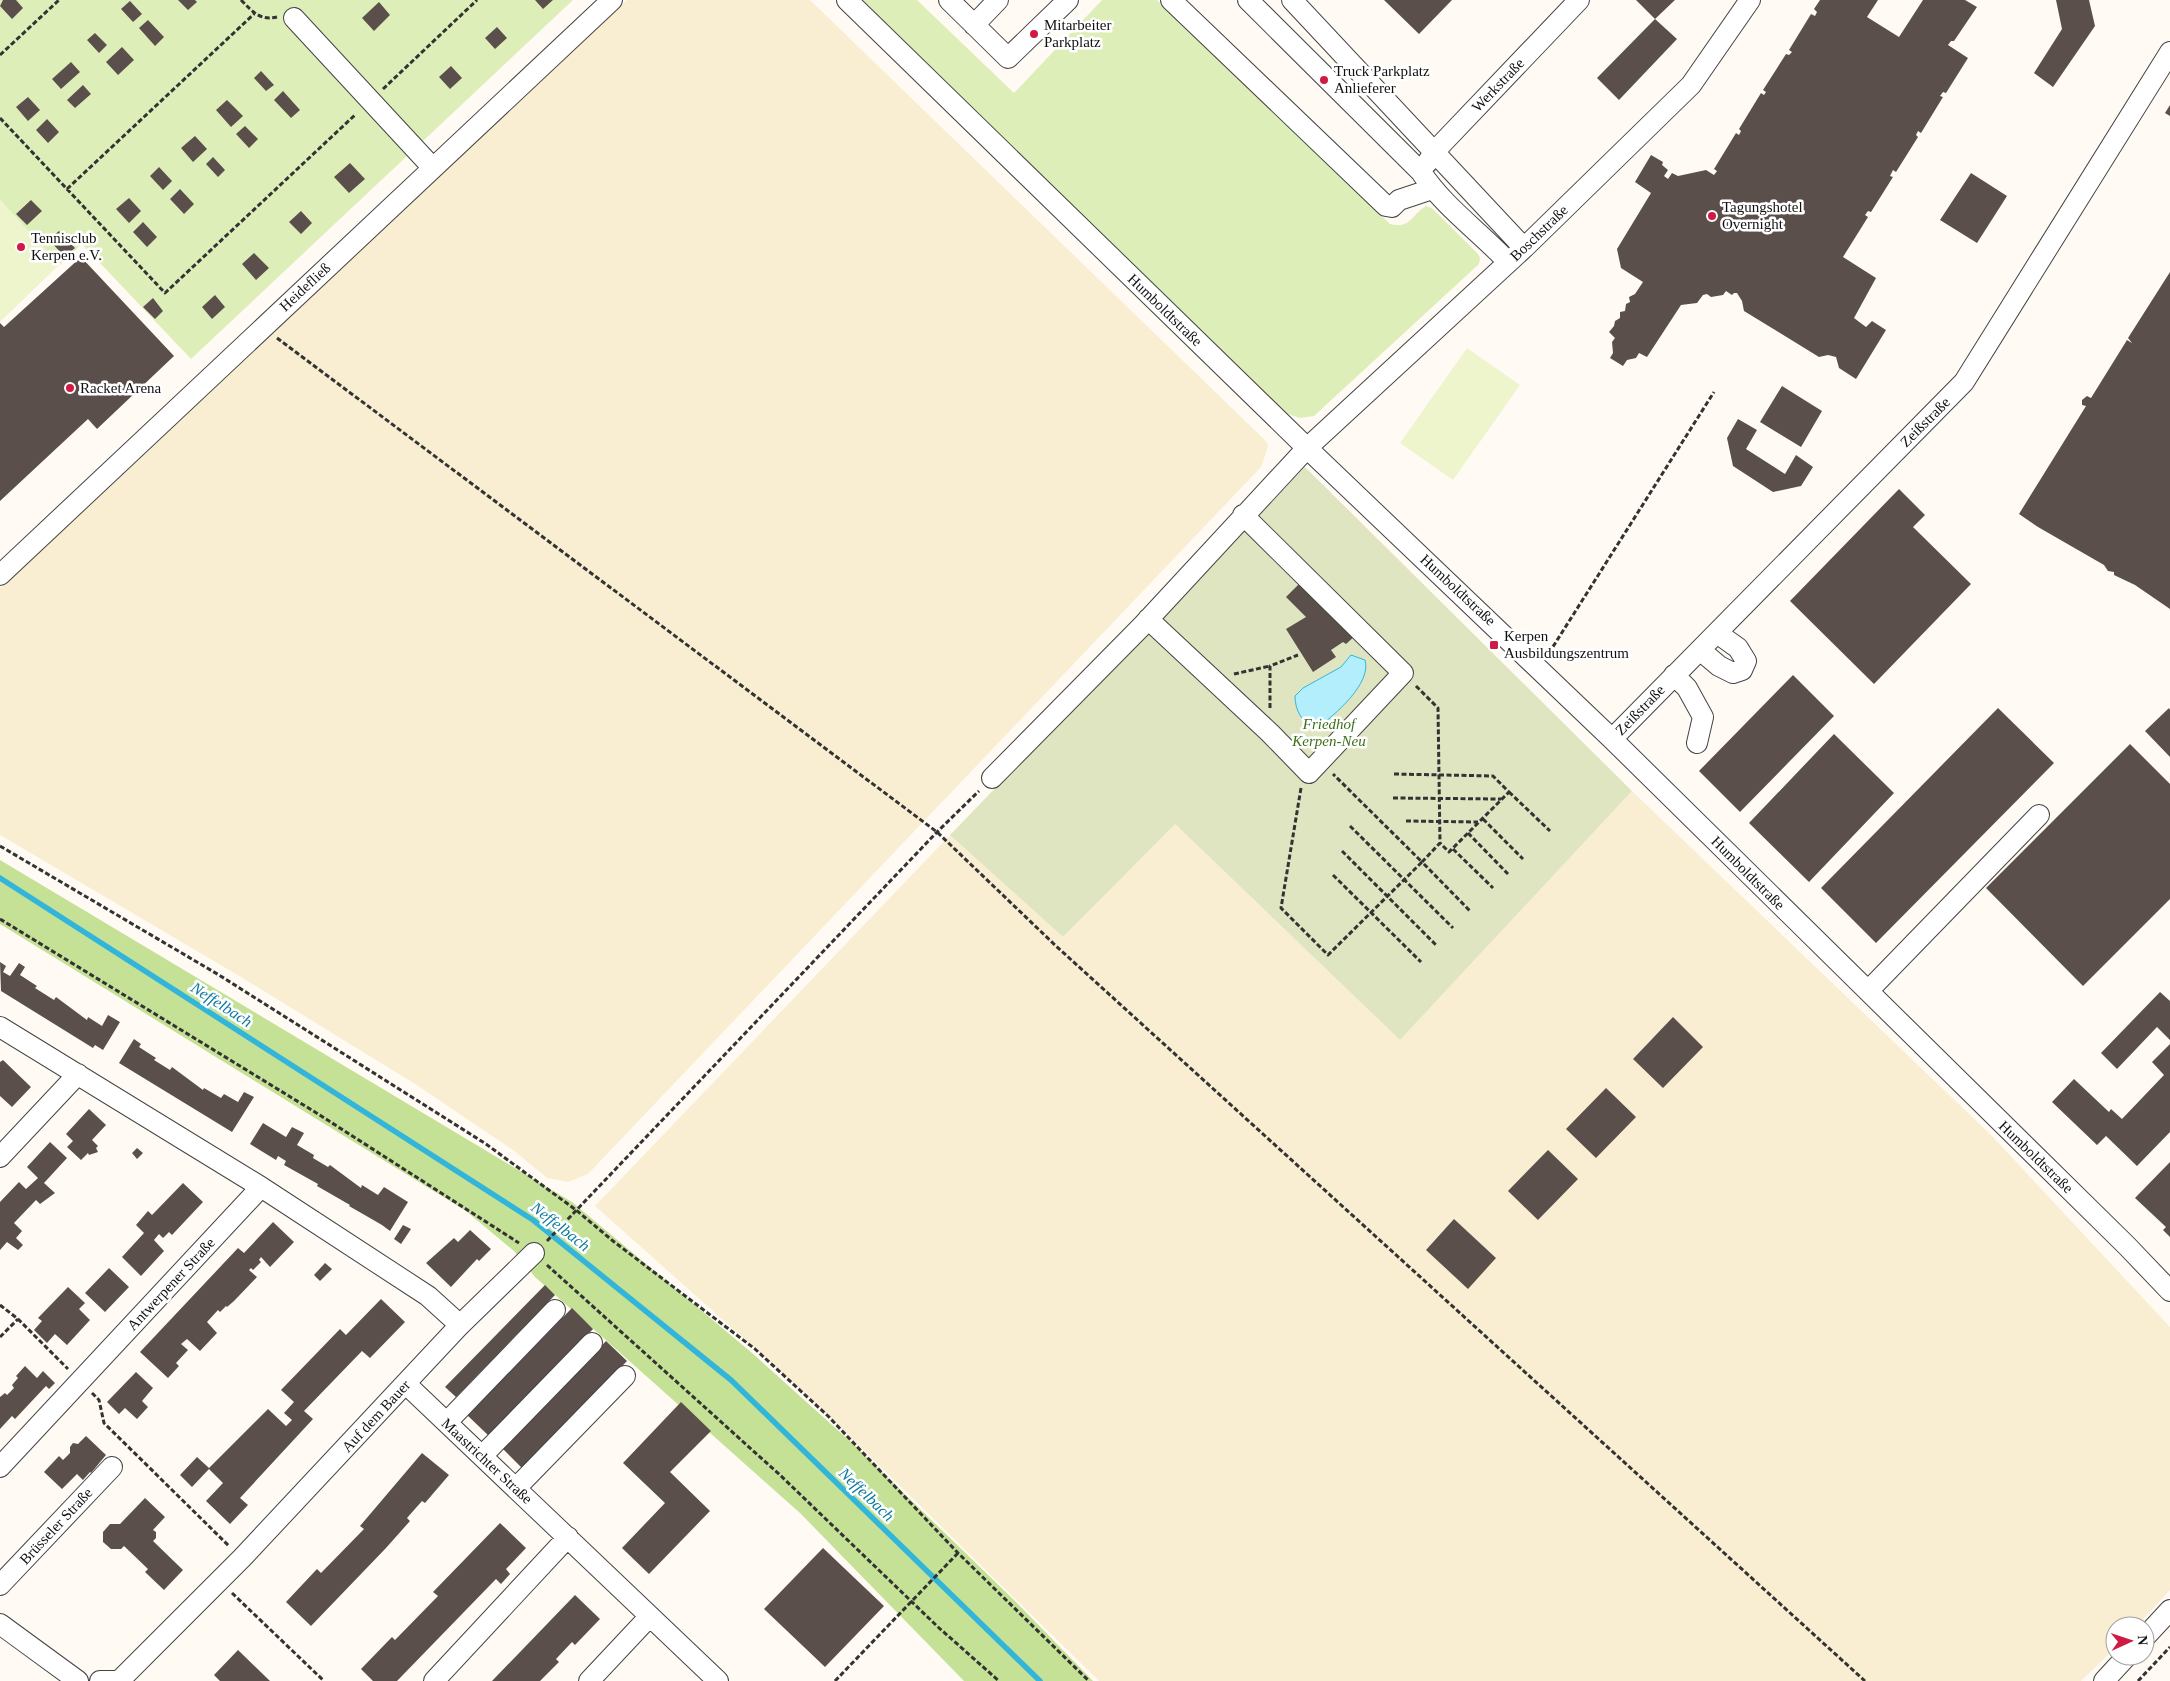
<svg xmlns="http://www.w3.org/2000/svg" width="2170" height="1681" font-family="'Times New Roman',serif">
	<style>
		.farmland { fill: #f9eed1 }
		.green { fill: #deeeb9 }
		.forest { fill: #c5e196 }
		.cemetery { fill: #e0e5c1 }
		.pitch { fill: #eef5cc }
		.water { fill: #b3eefc; stroke: #33b5da }
		.lines { fill: none; stroke-linecap: round; stroke-linejoin: round }
		.stream { stroke: #33b5da; stroke-width: 5.5 }
		.building { fill: #5b4f4c }
		.minor-casing { stroke: #444; stroke-width: 22 }
		.path { stroke: #333; stroke-width: 3; stroke-dasharray: 5 2.5; stroke-linecap: butt }
		.minor { stroke: #fff; stroke-width: 20 }
		.poi-dot { fill: #d01943; stroke: #fff; stroke-width: 2 }
		.labels { text-anchor: middle; stroke-width: 5; stroke-linejoin: round; paint-order: stroke }
		.poi-label { font-size: 15px; fill: #111; stroke: #fff; text-anchor: start }
		.street-label { font-size: 15px; fill: #111; stroke: #fff }
		.park-label { font-size: 15px; font-style: italic; fill: #3b7019; stroke: #fff }
		.water-label { font-size: 16px; font-style: italic; fill: #0c7aa1; stroke: #fff }
	</style>
	<rect width="100%" height="100%" fill="#fffbf4"/>
	<!-- farmland -->
	<path class="farmland" d="M627 0H810L1267 442 1268 447 1261 467 588 1174 568 1182 547 1178 513 1150 415 1084 241 977 0 835V588Z
		M1632 791 1992 1136 2170 1327V1590L2137 1626H2115V1648L2081 1681H1099L805 1393 595 1206 950 835 1063 937 1174 823 1400 1040Z"/>
	<!-- green -->
	<path class="green" d="M0 0H573L191 359 82 244 59 265 0 200Z
		M862 0H917L1014 93 1102 0H1157L1390 224C1411 229 1411 215 1426 206L1432 208 1478 254 1480 258 1479 264 1314 416 1300 418 1285 413Z"/>
	<!-- forest -->
	<path class="forest" d="M0 860 572 1202 752 1353 852 1443 1015 1601 1093 1681H964L800 1513 535 1277 514 1251 466 1211 0 924Z"/>
	<!-- cemetery -->
	<path class="cemetery" d="M1305 467 1632 791 1400 1040 1175 824 1063 937 950 835Z"/>
	<!-- pitch -->
	<path class="pitch" d="M0 200 59 265 0 322Z
		M1467 348 1520 385 1453 480 1400 443Z"/>
	<!-- water -->
	<path class="water" d="M1351 655 1365 660C1372 683 1335 715 1317 728 1302 724 1295 710 1295 696L1303 688 1341 667Z"/>
	<g class="lines">
		<!-- stream -->
		<path class="stream" d="M0 878 533 1220 731 1380 1040 1681"/>
	</g>
	<!-- building -->
	<path class="building" d="M3 0H16L23 8 12 19 0 6Z
		M178 0H195L197 2 188 10Z
		M535 0H553L543 9Z
		M1384 0H1452L1419 34Z
		M1636 0H1675L1655 19Z
		M1820 0H1878L1867 17 1899 37 1923 0H1965L1977 7 1954 41H1951L1948 45 1968 58 1946 93 1943 92 1940 96 1943 97 1921 133 1918 131 1916 135 1918 137 1896 172 1893 170 1890 176 1893 177 1871 212 1868 211 1865 215 1868 217 1843 257 1876 278 1854 318 1866 327 1872 321 1886 330 1856 379 1839 368 1836 357 1828 355 1819 357 1744 311 1742 301 1737 293H1734L1732 295 1726 291 1723 295 1711 297 1707 294 1703 295 1697 303 1681 305 1647 357 1639 353 1636 358 1627 360 1623 366 1610 358 1613 353 1612 342 1615 338 1609 332 1614 326 1615 321 1620 318V312L1625 311 1626 304 1630 302 1629 297 1635 294 1643 282 1621 268 1617 249 1651 193 1635 182 1651 155 1663 162 1662 165 1668 170 1664 176 1668 179 1672 173 1678 176 1706 170 1714 175 1717 171 1714 169 1736 133 1739 135 1741 131 1739 129 1761 93 1764 95 1766 92 1763 90 1786 54 1789 55 1792 52 1789 50 1811 14 1815 16 1817 12 1814 9Z
		M2056 0H2089L2095 26 2053 87 2034 73 2062 29Z
		M130 1 142 14 133 22 121 9Z
		M379 2 390 15 374 31 362 18Z
		M1655 19 1677 39 1619 100 1597 78Z
		M148 20 164 37 155 46 139 28Z
		M497 27 507 38 495 49 485 38Z
		M95 33 107 45 99 53 87 40Z
		M122 47 134 60 118 75 106 62Z
		M71 62 80 72 61 89 52 79Z
		M451 66 462 78 450 89 439 77Z
		M261 71 274 85 266 91 254 78Z
		M83 85 91 94 75 108 67 100Z
		M283 91 300 110 291 118 274 100Z
		M28 97 40 110 28 121 16 107Z
		M227 100 243 116 231 127 216 110Z
		M2170 105V116L2165 113Z
		M47 119 59 132 48 143 36 130Z
		M245 126 258 139 249 148 236 134Z
		M195 136 207 149 193 162 181 148Z
		M213 157 225 170 218 177 206 164Z
		M350 163 365 179 349 193 334 177Z
		M159 167 172 181 163 190 150 176Z
		M1971 173 2007 196 1977 243 1940 220Z
		M180 189 194 204 184 214 170 199Z
		M129 198 141 211 129 223 116 209Z
		M31 200 42 211 27 225 16 214Z
		M301 211 312 223 301 234 289 222Z
		M143 222 157 237 147 247 133 232Z
		M59 231 75 248 65 257 49 240Z
		M254 253 269 268 256 280 242 264Z
		M81 257 174 356 97 429 88 419 0 501V323L4 327Z
		M2170 272V609L2135 585 2114 575V572L2108 571 2104 565 2038 527 2019 514 2086 406 2082 405V400L2087 396 2091 398 2127 340 2132 343 2128 338Z
		M215 295 225 307 212 319 202 307Z
		M153 298 163 311 155 319 143 307Z
		M1782 386 1822 411 1801 447 1760 422Z
		M1738 419 1757 430 1746 449 1785 474 1796 455 1813 467 1801 486 1773 492 1733 466 1727 438Z
		M1899 489 1925 515 1913 527 1971 584 1874 684 1790 601Z
		M1302 581 1356 635 1346 644 1343 642 1331 650 1336 657 1313 672 1286 629 1306 617 1286 597Z
		M1793 675 1834 716 1740 812 1699 771Z
		M1998 708 2054 763 1876 943 1821 888Z
		M2169 708 2170 710V757L2145 731Z
		M1834 734 1894 793 1809 882 1749 823Z
		M2130 744 2170 784V899L2083 986 1986 888Z
		M0 962 6 966 3 972 10 976 19 963 25 967 20 975 37 986 35 988 54 1000 56 997 87 1020 88 1017 102 1026 108 1015 120 1022 103 1050 95 1045 93 1048 1 991Z
		M2160 992 2170 1001V1040L2157 1027 2117 1069 2101 1053Z
		M1673 1017 1703 1047 1663 1088 1633 1059Z
		M134 1039 141 1044 139 1047 156 1058 154 1060 170 1070 172 1067 203 1090 204 1088 221 1098 224 1094 238 1102 244 1092 254 1097 232 1132 119 1063Z
		M2170 1044V1132L2137 1166 2106 1136 2097 1145 2052 1102 2074 1079 2109 1112 2111 1109 2122 1119 2164 1075 2152 1062Z
		M3 1060 31 1087 12 1107 0 1096V1062Z
		M1606 1088 1636 1117 1596 1158 1566 1129Z
		M89 1109 106 1125 92 1140 98 1146 96 1148 98 1152 89 1155 88 1153 81 1160 67 1147 73 1141 66 1134Z
		M263 1123 286 1137 292 1127 304 1133 297 1145 314 1155 313 1158 328 1167 330 1165 361 1188 362 1185 378 1195 384 1187 408 1202 390 1231 382 1225 349 1206 350 1205 317 1186 318 1184 284 1165 286 1161 278 1156 276 1160 250 1144Z
		M50 1142 67 1158 44 1183 55 1193 40 1204 36 1200 14 1223 22 1231 16 1238 23 1245 18 1250 7 1242 0 1250V1202L19 1182 26 1189 38 1178 27 1167Z
		M137 1148 143 1153 137 1159 132 1153Z
		M1548 1150 1578 1179 1538 1220 1508 1191Z
		M2170 1162V1237L2163 1230 2166 1227 2135 1198Z
		M183 1183 203 1202 172 1235 169 1232 163 1238 159 1234 154 1240 164 1251 141 1276 122 1257 144 1233 136 1225 148 1211 152 1215Z
		M1454 1219 1496 1258 1468 1289 1426 1250Z
		M273 1222 294 1242 270 1267 261 1257 259 1260 261 1262 253 1270 251 1268 249 1270 257 1277 234 1301 227 1307 226 1306 220 1312 218 1310 207 1322 217 1333 200 1351 187 1339 181 1344 188 1350 176 1363 179 1366 168 1378 140 1352 238 1248 244 1253Z
		M403 1225 411 1229 401 1244 394 1239Z
		M470 1230 491 1249 479 1261 477 1259 451 1287 426 1263 454 1238 458 1242Z
		M325 1263 332 1269 320 1281 314 1275Z
		M109 1268 129 1287 105 1312 85 1293Z
		M545 1285 555 1295 456 1397 445 1387Z
		M68 1287 85 1303 79 1309 90 1320 67 1345 55 1334 47 1343 34 1330 42 1321 38 1318Z
		M381 1299 405 1322 370 1358 362 1351 304 1411 313 1419 240 1498 248 1505 230 1524 206 1501 223 1483 209 1469 192 1487 180 1475 197 1457 209 1468 268 1409 286 1426 292 1420 284 1413 294 1402 281 1390 340 1329 346 1335Z
		M572 1308 593 1329 489 1436 467 1415Z
		M606 1341 627 1361 523 1469 502 1448Z
		M25 1366 37 1378 43 1371 55 1383 49 1389 46 1386 15 1419 12 1416 0 1429V1397L5 1393 7 1395 14 1388 12 1385 18 1378 16 1376Z
		M136 1372 153 1388 142 1401 148 1407 137 1419 125 1408 119 1414 107 1402Z
		M681 1402 711 1431 670 1472 710 1511 649 1574 622 1548 665 1503 623 1463Z
		M86 1436 106 1455 91 1473 90 1472 83 1480 77 1474 62 1489 44 1472 59 1456 63 1460 70 1453V1447L73 1443 78 1444Z
		M422 1453 449 1475 425 1503 422 1501 407 1518 410 1521 386 1548 311 1626 286 1602 317 1569 321 1573 364 1529 360 1526Z
		M145 1498 165 1517 153 1530 156 1532V1538L153 1541 183 1570 164 1590 145 1572 148 1569 124 1546 121 1549H111L103 1542V1532L110 1524H120Z
		M500 1523 526 1548 506 1569 510 1574 501 1584 496 1579 397 1681H373L361 1669 392 1637 395 1640 438 1596 433 1592Z
		M823 1548 884 1606 825 1667 764 1609Z
		M575 1595 600 1619 575 1645 572 1642 556 1659 559 1662 540 1681H492Z
		M238 1650 270 1681H220L214 1675Z"/>
	<g class="lines">
		<defs>
			<path id="minor" d="M847 0 1307 448 1612 739 2127 1246 2170 1291
				M949 0 1008 58 1068 0
				M1171 0 1386 206 1392 207 1399 200 1432 189
				M1248 0 1421 172C1443 206 1480 232 1508 262
				M1292 0 1524 248
				M294 18 432 167
				M974 25 998 0
				M1427 163 1434 152 1579 0
				M0 575 612 0
				M1148 619 1270 733 1309 773 1403 673 1243 515
				M1700 650 1719 666 1733 673 1742 670 1746 661 1738 648 1717 633
				M1674 675 1687 688 1703 717 1697 743
				M1612 739 1964 382 2170 52
				M992 778 1143 625 1307 448 1524 248 1691 85 1750 0
				M1868 991 2039 815
				M0 1027 261 1187 428 1296 460 1325
				M0 1157 78 1074
				M406 1384 718 1681
				M447 1422 555 1310
				M482 1456 592 1343
				M0 1467 261 1187
				M516 1488 625 1376
				M0 1585 112 1467
				M0 1624 78 1681
				M2145 1637 2170 1610
				M100 1681H114
				M119 1681 242 1558 460 1325 534 1253
				M434 1681 568 1537
				M589 1681 650 1616
				M2104 1681 2127 1656"/>
		</defs>
		<!-- minor casing -->
		<use href="#minor" class="minor-casing"/>
		<!-- path -->
		<path class="path" d="M241 0C253 12 260 21 277 17
			M0 55 59 0
			M383 89 477 0
			M0 118 165 293 356 114
			M67 189 254 14
			M277 338 937 832 1056 946 1865 1681
			M1549 653 1714 392
			M1234 674 1270 666
			M1416 686 1438 708 1440 843 1422 862 1471 912
			M1270 708V666L1298 655
			M1394 774 1493 776 1509 792 1449 852 1440 843
			M1301 788 1281 908 1328 955 1422 862 1333 774
			M1509 792 1550 831
			M1393 798 1501 799
			M1483 819 1523 859
			M1406 821 1478 822
			M1350 826 1453 928
			M1468 833 1508 874
			M0 846 219 975 486 1144 576 1210 613 1241 755 1349 828 1416 958 1553 1089 1681
			M1453 849 1493 888
			M1342 851 1437 946
			M1333 875 1421 962
			M0 919 315 1112 519 1243
			M547 1241 937 832 979 791
			M547 1265 780 1475 938 1627 999 1681
			M0 1305 18 1319 68 1369
			M0 1337 18 1319
			M92 1393 99 1400 104 1423 229 1546
			M232 1593 324 1681
			M835 1681 958 1553
			M2138 1681 2170 1647"/>
		<!-- minor -->
		<use href="#minor" class="minor"/>
	</g>
	<!-- markers -->
	<g class="poi-dot">
		<circle cx="1034" cy="34" r="5"/>
		<circle cx="1324" cy="80" r="5"/>
		<circle cx="1712" cy="216" r="5"/>
		<circle cx="21" cy="247" r="5"/>
		<circle cx="70" cy="388" r="5"/>
		<rect x="1489" y="640" width="10" height="10" rx="2.5"/>
	</g>
	<g class="labels">
		<!-- poi labels -->
		<g class="poi-label">
			<text x="1044" y="30">Mitarbeiter<tspan x="1044" dy="17">Parkplatz</tspan></text>
			<text x="1334" y="76">Truck Parkplatz<tspan x="1334" dy="17">Anlieferer</tspan></text>
			<text x="1722" y="212">Tagungshotel<tspan x="1722" dy="17">Overnight</tspan></text>
			<text x="31" y="243">Tennisclub<tspan x="31" dy="17">Kerpen e.V.</tspan></text>
			<text x="80" y="393">Racket Arena</text>
			<text x="1504" y="641">Kerpen<tspan x="1504" dy="17">Ausbildungszentrum</tspan></text>
		</g>
		<!-- street labels -->
		<g class="street-label">
			<text transform="translate(1498 85) rotate(-46)" y="5">Werkstraße</text>
			<text transform="translate(1539 233) rotate(-44)" y="5">Boschstraße</text>
			<text transform="translate(305 287) rotate(-43)" y="5">Heidefließ</text>
			<text transform="translate(1165 310) rotate(44)" y="5">Humboldtstraße</text>
			<text transform="translate(1925 422) rotate(-45)" y="5">Zeißstraße</text>
			<text transform="translate(1458 590) rotate(43)" y="5">Humboldtstraße</text>
			<text transform="translate(1640 710) rotate(-46)" y="5">Zeißstraße</text>
			<text transform="translate(1748 873) rotate(45)" y="5">Humboldtstraße</text>
			<text transform="translate(2036 1157) rotate(44)" y="5">Humboldtstraße</text>
			<text transform="translate(171 1284) rotate(-47)" y="5">Antwerpener Straße</text>
			<text transform="translate(376 1416) rotate(-47)" y="5">Auf dem Bauer</text>
			<text transform="translate(487 1461) rotate(43)" y="5">Maastrichter Straße</text>
			<text transform="translate(56 1526) rotate(-47)" y="5">Brüsseler Straße</text>
		</g>
		<!-- park labels -->
		<g class="park-label">
			<text x="1329" y="729">Friedhof<tspan x="1329" dy="17">Kerpen-Neu</tspan></text>
		</g>
		<!-- water labels -->
		<g class="water-label">
			<text transform="translate(222 1004) rotate(33)" y="6">Neffelbach</text>
			<text transform="translate(561 1226) rotate(38)" y="6">Neffelbach</text>
			<text transform="translate(867 1494) rotate(44)" y="6">Neffelbach</text>
		</g>
	</g>
	<!-- north arrow -->
	<g transform="translate(2130 1641) rotate(87)"><circle r="24" fill="#ffffff" stroke="#a0a0a0"/>
	<path d="M0-4L9 19L0 12L-9 19Z" fill="#d01943"/>
	<text y="-8" font-size="14" font-weight="bold" text-anchor="middle" fill="#111111">N</text>
	</g>
</svg>
